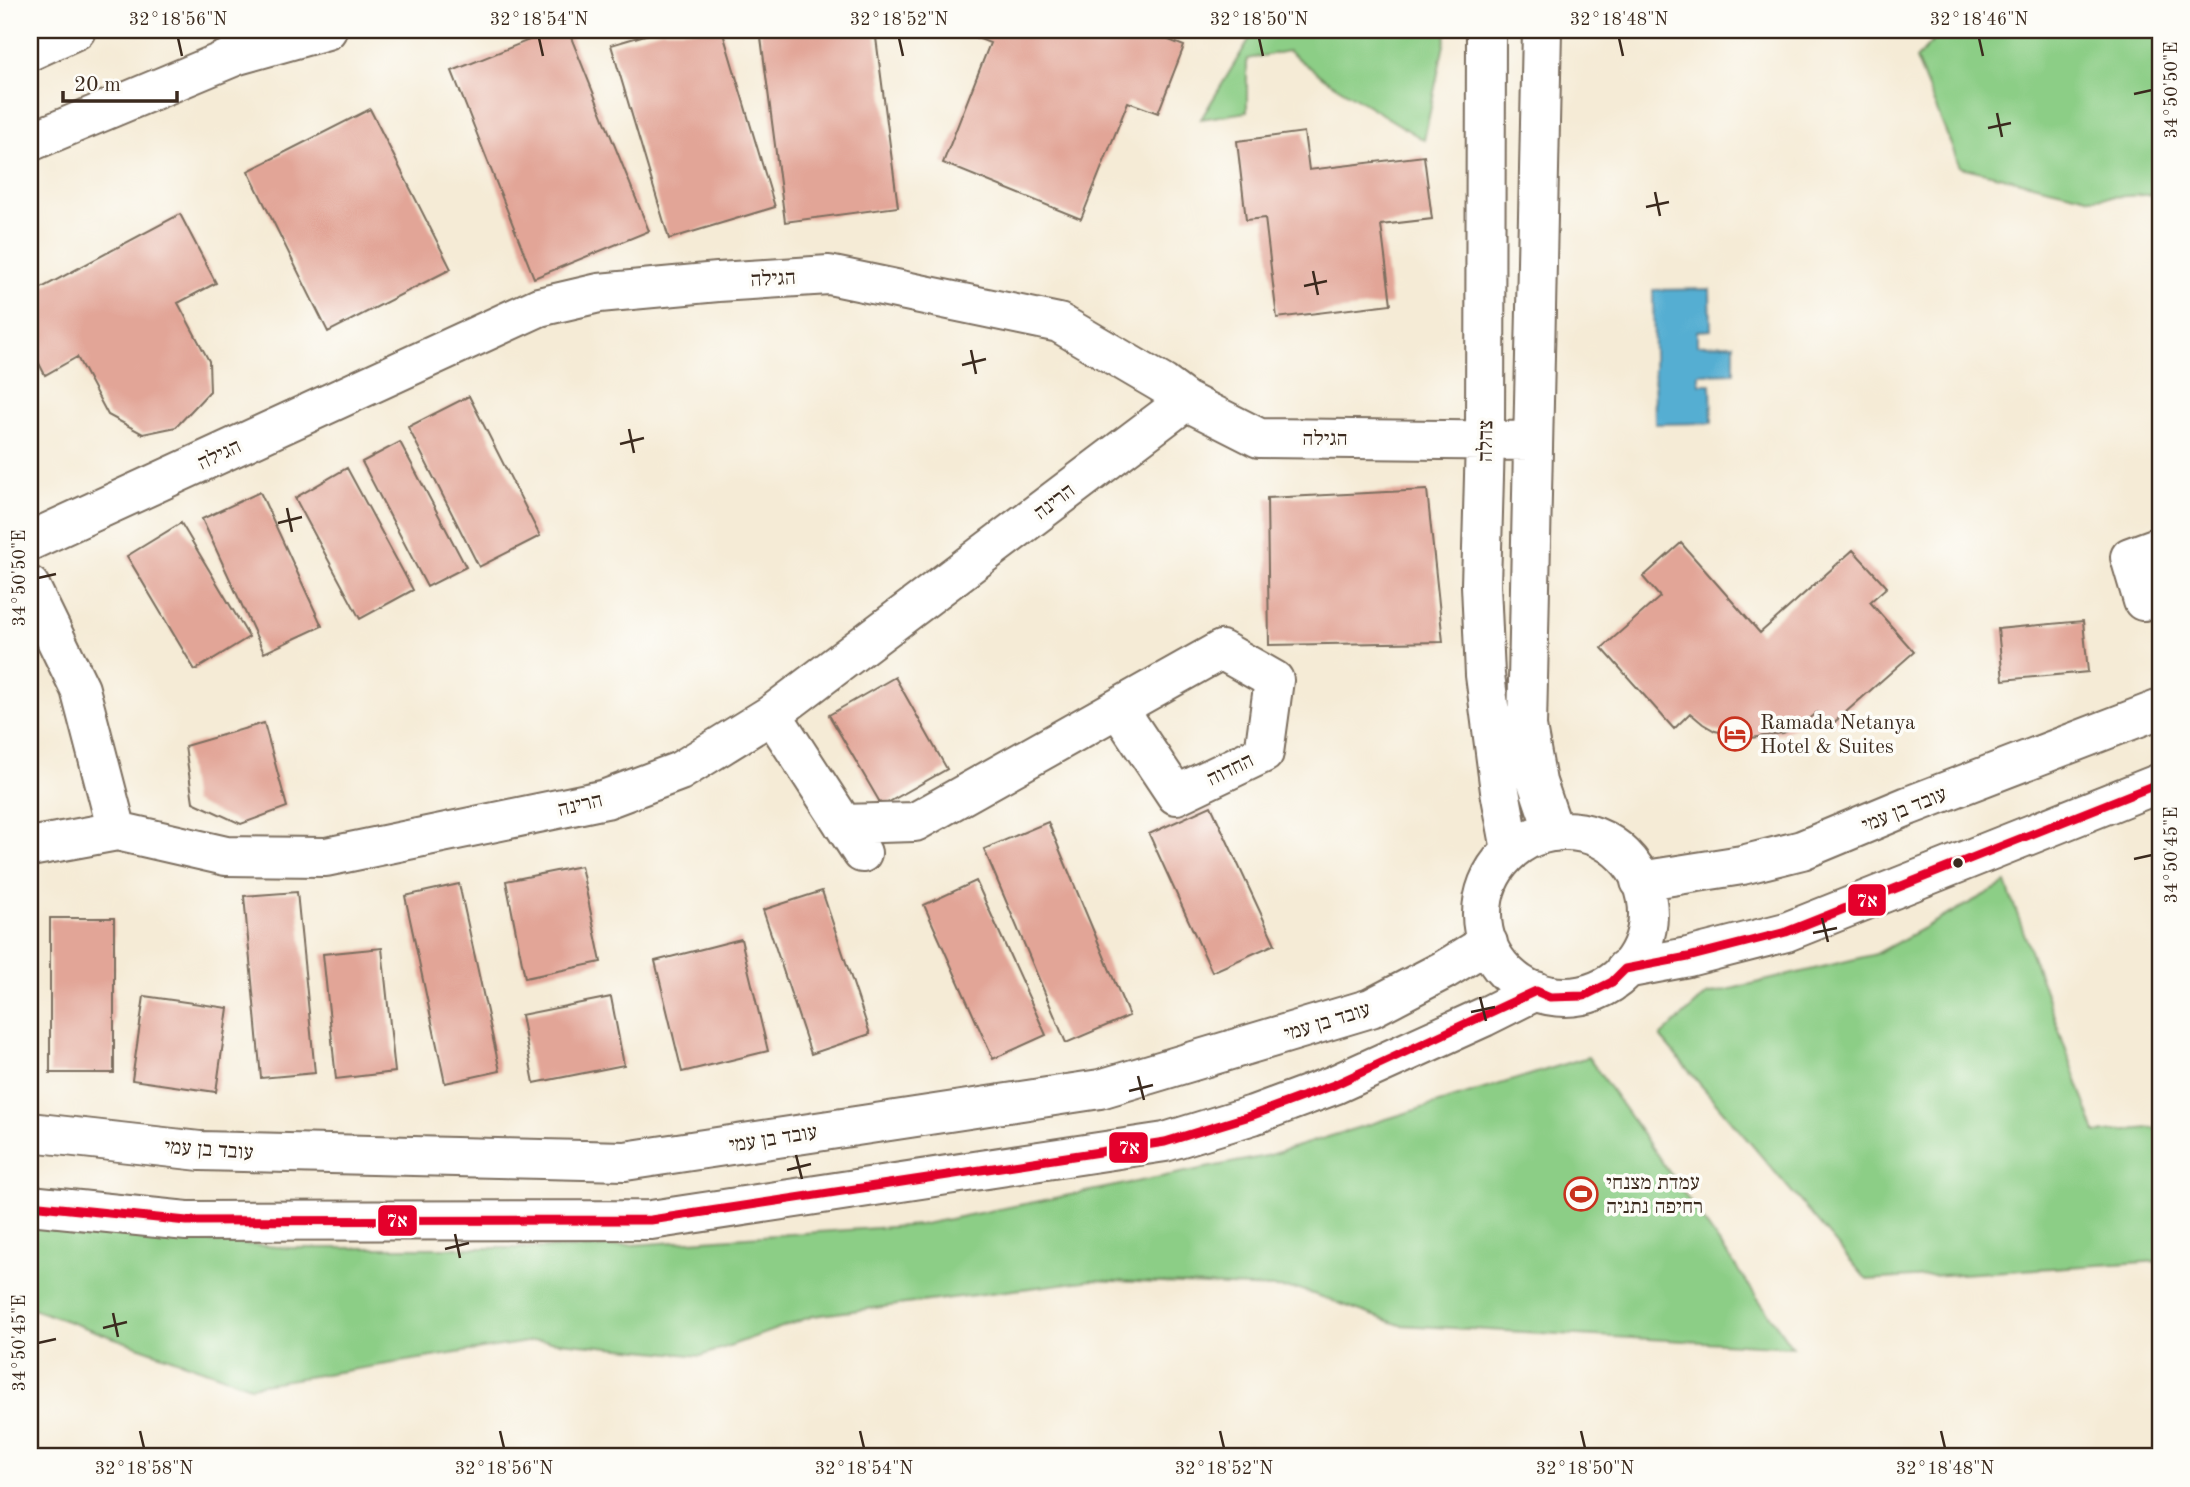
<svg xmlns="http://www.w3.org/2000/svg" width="2190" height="1487" font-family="'Old Standard TT','Frank Ruhl Libre',serif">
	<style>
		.green { fill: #8cce86; stroke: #647c52; stroke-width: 2 }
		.water { fill: #55aed2; stroke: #486c78; stroke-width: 2 }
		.building { fill: #e2a597 }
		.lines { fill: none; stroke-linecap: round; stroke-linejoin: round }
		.minor-casing { stroke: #7c6e5e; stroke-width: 42 }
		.major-casing { stroke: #7c6e5e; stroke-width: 42 }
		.minor { stroke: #fff; stroke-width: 38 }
		.major { stroke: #fff; stroke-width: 38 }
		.bus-1-casing { stroke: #fdfcf7; stroke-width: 14 }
		.bus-1 { stroke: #e4002b; stroke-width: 9 }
		.ticks { fill: none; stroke: #3b2a1e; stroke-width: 2.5 }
		.bus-dot { fill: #3b2a1e; stroke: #fdfcf7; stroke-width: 2.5 }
		.labels { text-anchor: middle; stroke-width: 7; stroke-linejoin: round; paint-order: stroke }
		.street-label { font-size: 21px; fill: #3b2a1e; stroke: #fdfcf7 }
		.poi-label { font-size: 21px; fill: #3b2a1e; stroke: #fdfcf7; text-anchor: start }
		.line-badge { stroke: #fdfcf7; stroke-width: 2.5 }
		.badge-label { font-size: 19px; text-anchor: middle; font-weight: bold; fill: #fff }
		.neatline { fill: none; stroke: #3b2a1e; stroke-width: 2.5 }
		.ticks-label { font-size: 18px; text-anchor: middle; fill: #3b2a1e }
	</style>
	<rect width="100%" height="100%" fill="#fdfcf7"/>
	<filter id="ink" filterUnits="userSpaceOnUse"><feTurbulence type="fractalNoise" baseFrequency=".0143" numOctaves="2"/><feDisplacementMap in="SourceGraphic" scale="14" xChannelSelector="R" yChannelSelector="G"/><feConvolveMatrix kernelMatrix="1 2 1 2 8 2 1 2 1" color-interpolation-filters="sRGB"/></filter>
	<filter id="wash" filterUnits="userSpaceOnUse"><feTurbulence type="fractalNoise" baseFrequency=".00686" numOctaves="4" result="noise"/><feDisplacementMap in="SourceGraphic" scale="28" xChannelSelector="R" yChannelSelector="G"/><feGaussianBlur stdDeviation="1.57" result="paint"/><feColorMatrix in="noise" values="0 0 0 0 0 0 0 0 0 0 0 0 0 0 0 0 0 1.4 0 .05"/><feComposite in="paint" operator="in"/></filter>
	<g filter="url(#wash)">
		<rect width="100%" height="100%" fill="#f5ebd6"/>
		<!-- green -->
		<path class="green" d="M1255 30H1447L1424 140 1325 79 1288 51 1247 59V112L1201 119Z
			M1943 30H2160V194L2092 198 1960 167 1916 59Z
			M2006 883 2096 1133 2160 1127V1261L1867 1280 1660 1037 1706 995 1876 954Z
			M1588 1057 1792 1347 1400 1325 1299 1289 1092 1280 813 1316 701 1356 539 1340 250 1386 30 1308V1227L290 1248H589L919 1225 1266 1156Z"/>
		<!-- water -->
		<path class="water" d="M1710 289 1711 330 1697 331V345L1734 344V373L1699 374V384H1711L1712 423 1655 424 1653 290Z"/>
		<g id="blocks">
			<!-- building -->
			<path class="building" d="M554 30H568L649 231 534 278 452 71Z
				M662 30H722L775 207 669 239 611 45Z
				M760 30H875L898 207 785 222Z
				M963 30H1144L1184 46 1158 113 1128 102 1081 219 943 163 990 43 962 32Z
				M370 109 451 269 328 332 248 171Z
				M1304 132 1309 170 1424 156 1432 219 1381 225 1391 304 1277 318 1265 218 1246 220 1237 141Z
				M180 214 216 283 178 303 209 361 210 391 176 427 143 434 108 415 77 357 45 375 30 346V294Z
				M469 396 540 536 479 567 408 427Z
				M400 442 466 567 427 587 362 462Z
				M347 468 413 590 360 619 295 498Z
				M1427 490 1443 642 1269 645 1267 498Z
				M260 492 322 626 264 653 202 519Z
				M181 523 249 637 195 670 127 556Z
				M1681 543 1760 633 1853 550 1887 587 1870 602 1914 652 1830 726 1817 712 1801 725 1783 733 1751 738 1715 731 1703 724 1690 713 1674 729 1602 648 1660 597 1643 577Z
				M2083 621 2088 672 2003 680 1998 629Z
				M895 677 947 769 882 806 829 715Z
				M264 723 287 807 241 824 193 802 185 746Z
				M1211 806 1275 944 1212 972 1149 834Z
				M1048 822 1129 1016 1066 1043 984 849Z
				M581 866 601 962 525 978 506 881Z
				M976 881 1046 1035 993 1059 924 905Z
				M459 884 500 1071 445 1083 405 896Z
				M822 891 870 1034 811 1054 763 910Z
				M297 892 315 1073 261 1078 244 896Z
				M50 918H114V1073H50Z
				M741 939 768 1051 682 1072 655 961Z
				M382 948 395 1072 336 1079 323 954Z
				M144 996 228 1008 216 1092 132 1080Z
				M611 997 624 1065 534 1083 521 1015Z"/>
		</g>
	</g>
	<g filter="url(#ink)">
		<use href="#blocks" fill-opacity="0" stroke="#7c6e5e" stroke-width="2"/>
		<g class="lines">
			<defs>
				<path id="minor" d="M1486 30 1485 440 1481 585 1485 675 1500 791 1511 850
					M1542 30 1527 727 1537 782 1554 832
					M30 541 539 307 599 293 718 282 829 275 1059 323 1163 384 1186 401 1259 438 1533 441
					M2160 546 2130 557 2143 601 2160 594
					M30 586 80 689 117 831
					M772 714 862 853
					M843 824 915 822 1221 650 1274 680 1264 753 1176 795 1118 708
					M1482 914a83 83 0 1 1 166 0a83 83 0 1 1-166 0Z
					M30 847 117 831 226 856 326 857 606 799 680 771 772 714 1186 401
					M1640 881 1742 865 1802 850 1908 806 2160 709
					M1625 969 1688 957 1786 932 2160 783
					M30 1132 200 1151 625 1161 1100 1089 1371 1008 1444 970 1488 943
					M30 1205 187 1221 651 1220 1165 1142 1253 1115 1334 1085 1484 1017 1536 991"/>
				<path id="major" d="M30 51 76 30
					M30 142 238 55 327 30"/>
			</defs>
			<!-- minor casing -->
			<use href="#minor" class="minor-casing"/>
			<!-- major casing -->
			<use href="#major" class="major-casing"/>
			<!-- minor -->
			<use href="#minor" class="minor"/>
			<!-- major -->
			<use href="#major" class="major"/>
			<defs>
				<path id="bus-1" d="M30 1205 187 1221 651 1220 1165 1142 1253 1115 1334 1085 1536 991 1550 997 1584 996 1612 982 1625 969 1688 957 1786 932 2160 783"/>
			</defs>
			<!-- bus-1 casing -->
			<use href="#bus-1" class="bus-1-casing"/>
			<!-- bus-1 -->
			<use href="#bus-1" class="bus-1"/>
		</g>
	</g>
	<!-- ticks -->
	<path class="ticks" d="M178 38 182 56M539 38 543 56M899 38 903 56M1259 38 1263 56M1619 38 1623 56M1979 38 1983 56M2134 94 2152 90M1997 113 2002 137M1988 128 2011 123M1655 192 1660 216M1646 207 1669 202M1313 271 1318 295M1304 286 1327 281M971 350 976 374M962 365 986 359M629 429 634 453M620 444 644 438M287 508 292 532M278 523 302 517M38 578 56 574M2134 859 2152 855M1822 918 1828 942M1813 933 1837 928M1480 997 1486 1021M1471 1012 1495 1007M1138 1076 1144 1100M1129 1091 1153 1085M796 1155 802 1179M787 1170 811 1164M455 1234 460 1258M445 1249 469 1243M113 1313 118 1337M103 1328 127 1322M38 1343 56 1339M140 1431 144 1448M500 1431 504 1448M860 1431 864 1448M1220 1431 1224 1448M1581 1431 1585 1448M1941 1431 1945 1448"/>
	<!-- icons -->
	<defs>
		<symbol id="hotel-ring" viewBox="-11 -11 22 22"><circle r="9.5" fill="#fdfcf7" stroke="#c8321e" stroke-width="1.5"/><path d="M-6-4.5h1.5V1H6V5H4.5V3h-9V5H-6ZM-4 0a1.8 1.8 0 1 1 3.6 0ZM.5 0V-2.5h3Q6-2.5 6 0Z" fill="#c8321e"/></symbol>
		<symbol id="stadium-ring" viewBox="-11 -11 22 22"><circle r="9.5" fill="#fdfcf7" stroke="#c8321e" stroke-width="1.5"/><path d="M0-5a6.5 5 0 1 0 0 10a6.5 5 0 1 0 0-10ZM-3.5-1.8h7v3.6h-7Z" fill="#c8321e"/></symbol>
	</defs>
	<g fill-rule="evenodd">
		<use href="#hotel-ring" x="1716" y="715" width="38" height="38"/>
		<use href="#stadium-ring" x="1562" y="1175" width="38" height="38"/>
	</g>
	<!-- markers -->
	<circle class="bus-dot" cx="1958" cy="863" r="6"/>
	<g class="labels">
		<!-- street labels -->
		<g class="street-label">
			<text transform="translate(773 278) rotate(-3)" y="7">הגילה</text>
			<text x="1325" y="445">הגילה</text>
			<text transform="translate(1485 441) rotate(-89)" y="7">צהלה</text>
			<text transform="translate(219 454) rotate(-25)" y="7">הגילה</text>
			<text transform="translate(1054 501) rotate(-37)" y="7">הרינה</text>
			<text transform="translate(1230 769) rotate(-26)" y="7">החדוה</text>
			<text transform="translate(580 804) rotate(-13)" y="7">הרינה</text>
			<text transform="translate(1904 809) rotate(-22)" y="7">עובד בן עמי</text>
			<text transform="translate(1327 1021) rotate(-17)" y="7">עובד בן עמי</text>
			<text transform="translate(773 1138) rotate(-9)" y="7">עובד בן עמי</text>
			<text transform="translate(209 1149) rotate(4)" y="7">עובד בן עמי</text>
		</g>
		<!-- poi labels -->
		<g class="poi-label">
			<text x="1760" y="729">Ramada Netanya<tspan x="1760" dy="24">Hotel &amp; Suites</tspan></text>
			<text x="1606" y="1189">עמדת מצנחי<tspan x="1606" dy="24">רחיפה נתניה</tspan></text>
		</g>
	</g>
	<g class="line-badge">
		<rect x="1847" y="883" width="40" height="34" rx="7" fill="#e4002b"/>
		<rect x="1108" y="1131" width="41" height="33" rx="7" fill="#e4002b"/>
		<rect x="377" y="1204" width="41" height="33" rx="7" fill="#e4002b"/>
	</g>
	<g class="badge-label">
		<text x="1867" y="907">7א</text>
		<text x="1129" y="1154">7א</text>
		<text x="397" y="1227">7א</text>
	</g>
	<!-- margin -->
	<rect width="2190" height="1487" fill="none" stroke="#fdfcf7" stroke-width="77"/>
	<!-- scale -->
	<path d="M63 91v10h114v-10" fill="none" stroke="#3b2a1e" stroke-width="3.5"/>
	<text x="74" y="91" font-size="21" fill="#3b2a1e" stroke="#fdfcf7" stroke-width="5" paint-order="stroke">20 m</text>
	<rect x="38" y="38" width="2114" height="1410" class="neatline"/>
	<g class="ticks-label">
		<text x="178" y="25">32°18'56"N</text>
		<text x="539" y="25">32°18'54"N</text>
		<text x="899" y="25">32°18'52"N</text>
		<text x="1259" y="25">32°18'50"N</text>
		<text x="1619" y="25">32°18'48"N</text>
		<text x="1979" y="25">32°18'46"N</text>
		<text transform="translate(2171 90) rotate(-90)" y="6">34°50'50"E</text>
		<text transform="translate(19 578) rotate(-90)" y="6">34°50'50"E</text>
		<text transform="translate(2171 855) rotate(-90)" y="6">34°50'45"E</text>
		<text transform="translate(19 1343) rotate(-90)" y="6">34°50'45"E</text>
		<text x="144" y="1474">32°18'58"N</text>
		<text x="504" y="1474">32°18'56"N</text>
		<text x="864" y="1474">32°18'54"N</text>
		<text x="1224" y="1474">32°18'52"N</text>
		<text x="1585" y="1474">32°18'50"N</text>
		<text x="1945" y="1474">32°18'48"N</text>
	</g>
</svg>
